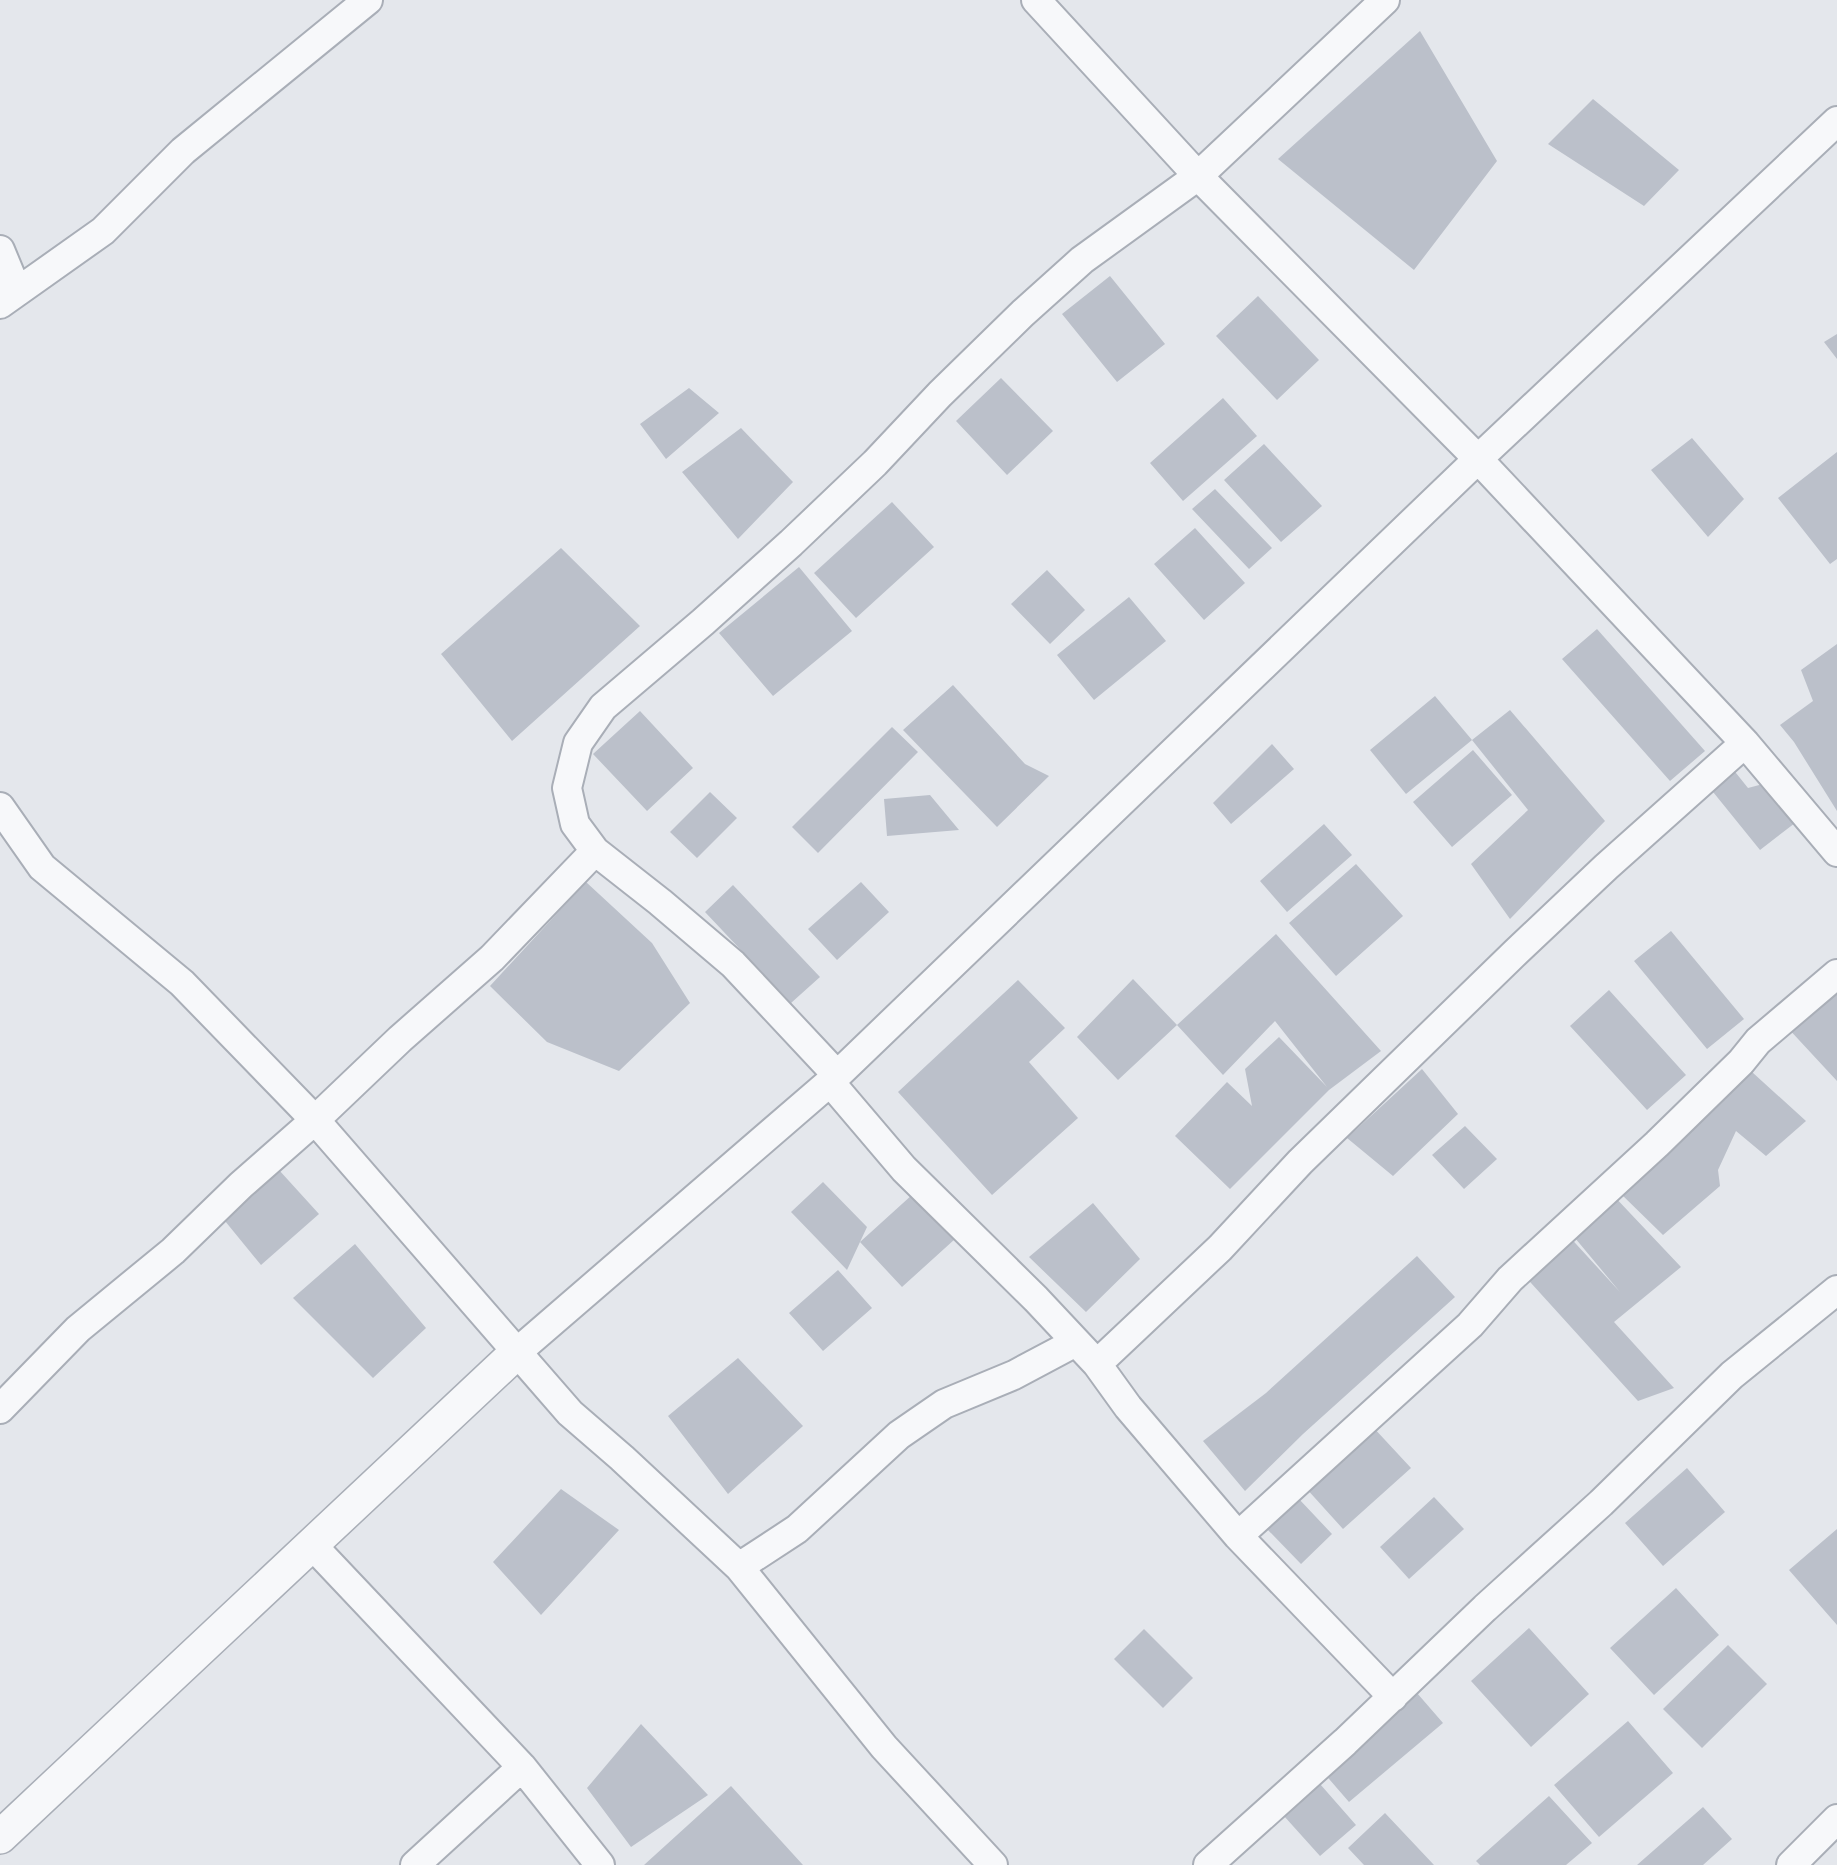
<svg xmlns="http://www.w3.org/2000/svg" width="1837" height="1865" font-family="'Titillium Web',sans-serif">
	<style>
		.building { fill: #bbc0ca }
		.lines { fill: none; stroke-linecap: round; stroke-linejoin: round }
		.minor-casing { stroke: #a9aeb7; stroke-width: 32 }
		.tertiary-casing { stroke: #a9aeb7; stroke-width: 36 }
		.minor { stroke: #f7f8fa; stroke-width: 28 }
		.tertiary { stroke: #f7f8fa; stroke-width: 33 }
	</style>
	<rect width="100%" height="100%" fill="#e4e7ec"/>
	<!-- building -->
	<path class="building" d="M1420 31 1497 161 1414 270 1278 159Z
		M1593 99 1679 170 1644 206 1548 144Z
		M1110 276 1165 344 1117 382 1062 314Z
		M1258 296 1319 360 1277 400 1216 336Z
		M1837 334V359L1824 342Z
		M1001 378 1053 431 1007 475 956 421Z
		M689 388 719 413 666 459 640 424Z
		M1223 398 1257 436 1183 501 1150 463Z
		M741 428 793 482 738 539 682 472Z
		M1692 438 1744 499 1708 537 1651 470Z
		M1264 444 1322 506 1281 542 1224 480Z
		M1837 452V559L1830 564 1778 498Z
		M1215 489 1272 548 1249 569 1192 509Z
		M892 502 934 547 856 618 814 573Z
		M1195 528 1245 583 1204 620 1154 564Z
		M561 548 640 626 512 741 441 654Z
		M799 567 852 631 773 696 719 633Z
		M1047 570 1085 610 1050 644 1011 604Z
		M1129 597 1166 641 1094 700 1057 655Z
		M1597 629 1705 751 1670 781 1562 659Z
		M1837 644V811L1794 742 1780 725 1813 701 1801 670Z
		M953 685 1025 764 1049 776 997 827 903 730Z
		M1435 696 1472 740 1406 794 1370 750Z
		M1510 710 1605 821 1510 919 1471 864 1528 810 1472 740Z
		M640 711 693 768 647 811 593 754Z
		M892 727 918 752 818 853 792 827Z
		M1272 744 1294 769 1231 824 1213 803Z
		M1473 750 1512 795 1452 847 1413 802Z
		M1728 763 1748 788 1763 784 1795 823 1760 850 1705 782Z
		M710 792 737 818 697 858 670 832Z
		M930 795 959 830 887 836 884 799Z
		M1324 824 1352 855 1287 912 1260 881Z
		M1356 864 1403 916 1336 976 1289 923Z
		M586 882 652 943 690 1003 619 1071 547 1042 490 986Z
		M861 882 889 912 837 960 808 929Z
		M733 885 820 977 791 1003 705 912Z
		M1671 931 1744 1019 1707 1049 1634 961Z
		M1276 934 1381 1051 1329 1090 1230 1189 1175 1136 1227 1082 1252 1106 1245 1069 1279 1037 1327 1087 1275 1021 1223 1075 1177 1025Z
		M1133 979 1177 1025 1118 1080 1077 1037Z
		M1018 980 1065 1028 1029 1062 1078 1118 992 1195 898 1092Z
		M1837 989V1081L1786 1026Z
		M1609 990 1686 1075 1647 1110 1570 1026Z
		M1741 1062 1806 1121 1766 1156 1736 1131 1718 1170 1720 1186 1663 1235 1619 1192Z
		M1422 1069 1458 1114 1393 1176 1347 1138Z
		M1465 1126 1497 1159 1464 1189 1432 1155Z
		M279 1170 319 1214 261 1265 225 1221Z
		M823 1182 867 1227 860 1242 913 1194 955 1239 902 1287 860 1242 847 1270 791 1212Z
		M1612 1194 1681 1267 1614 1322 1674 1388 1638 1401 1522 1273 1566 1233 1620 1292 1570 1232Z
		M1093 1203 1140 1259 1086 1312 1029 1257Z
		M355 1244 426 1328 373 1378 293 1298Z
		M1417 1256 1455 1297 1303 1434 1245 1491 1203 1441 1266 1393Z
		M838 1270 872 1308 823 1351 789 1313Z
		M738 1358 803 1426 728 1494 668 1416Z
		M1372 1426 1411 1468 1343 1529 1305 1487Z
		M1687 1468 1725 1512 1663 1566 1625 1523Z
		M561 1489 619 1530 541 1615 493 1562Z
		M1434 1497 1464 1529 1409 1579 1380 1547Z
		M1299 1499 1332 1534 1301 1564 1267 1529Z
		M1837 1529V1625L1789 1570Z
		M1676 1588 1719 1635 1654 1695 1610 1648Z
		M1529 1628 1589 1694 1531 1747 1471 1681Z
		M1144 1629 1193 1678 1163 1708 1114 1659Z
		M1728 1645 1767 1684 1702 1748 1663 1709Z
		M1417 1693 1443 1723 1349 1802 1323 1772Z
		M1628 1721 1673 1773 1599 1837 1554 1785Z
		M641 1724 708 1795 631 1847 587 1788Z
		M1320 1784 1356 1825 1320 1856 1284 1816Z
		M731 1786 803 1865H644Z
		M1549 1796 1592 1843 1566 1865H1480L1476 1861Z
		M1703 1807 1732 1839 1703 1865H1637Z
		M1385 1813 1434 1865H1364L1348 1848Z"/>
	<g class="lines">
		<defs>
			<path id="minor" d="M1036 0 1198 176 1478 459 1745 743 1837 852
				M0 250 17 291
				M0 304 103 231 183 151 368 0
				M0 807 42 867 182 983 315 1120 570 1413 622 1458 739 1567 884 1747 993 1865
				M837 1075 733 964 660 902 595 851 575 824 567 788 578 743 603 707 703 622 791 543 875 463 940 394 1023 313 1082 260 1198 176 1385 0
				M830 1082 904 1169 1036 1299 1097 1364 1128 1407 1238 1536 1393 1697
				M516 1353 830 1082 1478 459 1837 121
				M1097 1364 1220 1248 1300 1162 1516 952 1606 867 1745 743
				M0 1409 78 1329 173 1251 241 1185 315 1120 400 1039 492 958 595 851
				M1238 1536 1470 1325 1510 1279 1657 1144 1741 1062 1758 1041 1837 974
				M313 1546 522 1767 600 1865
				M739 1567 797 1529 899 1435 944 1404 1014 1375 1076 1342
				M415 1865 522 1767
				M1208 1865 1345 1742 1485 1608 1601 1503 1732 1375 1837 1290
				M1791 1865 1837 1819"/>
			<path id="tertiary" d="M0 1837 516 1353"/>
		</defs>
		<!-- minor casing -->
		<use href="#minor" class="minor-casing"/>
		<!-- tertiary casing -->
		<use href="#tertiary" class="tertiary-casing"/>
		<!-- minor -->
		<use href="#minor" class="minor"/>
		<!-- tertiary -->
		<use href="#tertiary" class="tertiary"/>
	</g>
</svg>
